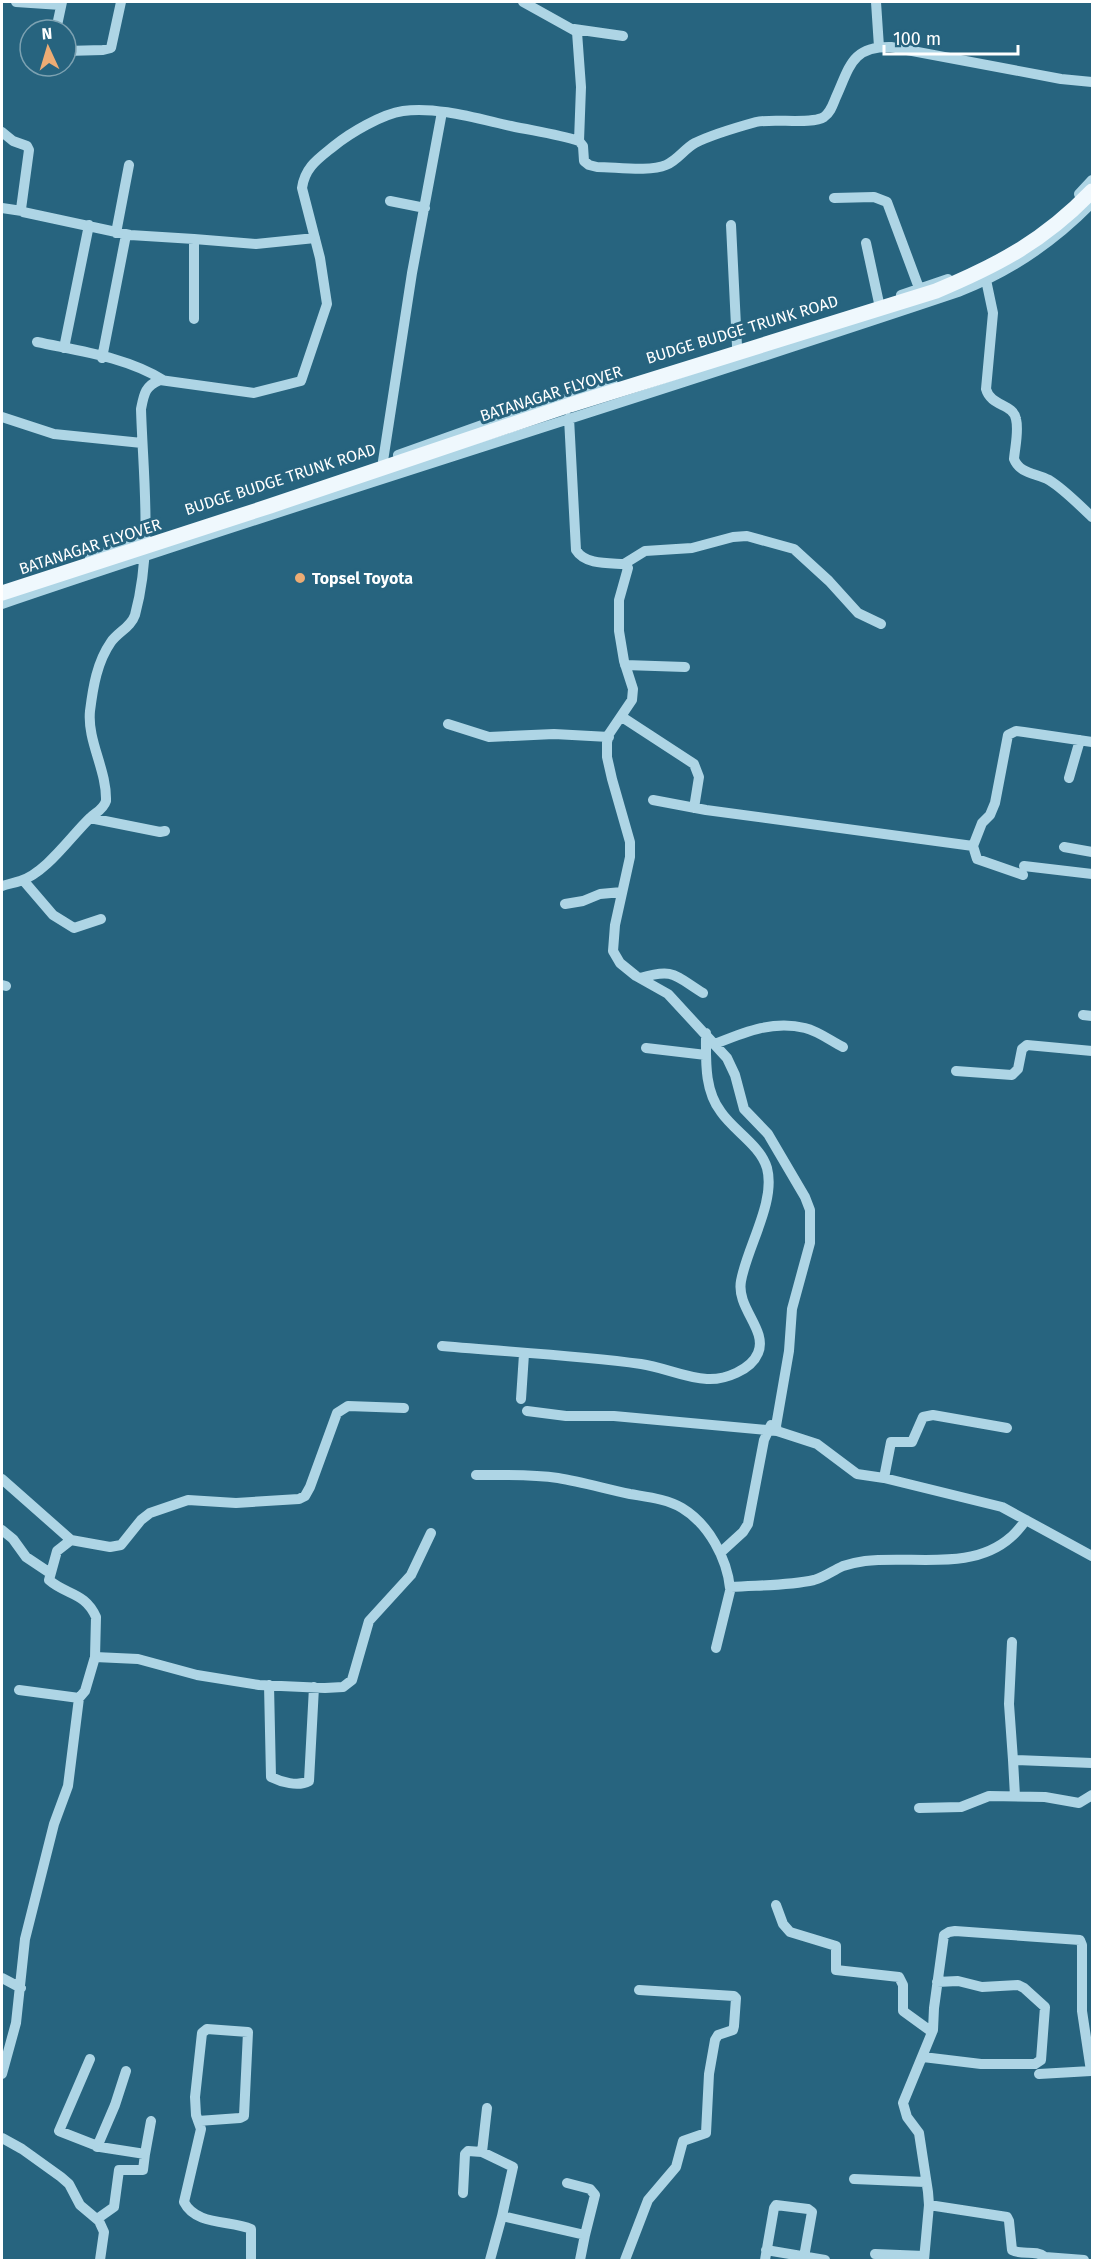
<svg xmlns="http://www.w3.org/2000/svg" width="1094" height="2262" font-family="'Fira Sans',sans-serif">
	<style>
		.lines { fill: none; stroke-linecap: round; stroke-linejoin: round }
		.minor { stroke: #aed5e5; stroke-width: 10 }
		.major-bridge { stroke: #eff8fd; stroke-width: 15 }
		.poi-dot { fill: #edac74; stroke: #27647f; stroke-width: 2 }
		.labels { text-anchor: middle; stroke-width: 6; stroke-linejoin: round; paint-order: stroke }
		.street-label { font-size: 16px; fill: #fff; stroke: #27647f }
		.poi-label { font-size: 16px; font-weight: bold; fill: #fff; stroke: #27647f; text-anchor: start }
	</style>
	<rect width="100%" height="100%" fill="#27647f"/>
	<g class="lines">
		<!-- minor -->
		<path class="minor" d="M16 2 61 5
			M523 2 577 32 581 87 579 141
			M876 2 879 47
			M574 29 623 36
			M56 30 62 2
			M66 51 103 50 111 48 121 2
			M2 132 13 141 27 146 29 150 21 209 23 212 130 235 194 239V319
			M1079 194 1092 180
			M834 198 874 197 887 202 919 288
			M390 201 425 208
			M2 208 22 211
			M731 225 737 346
			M116 233 129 165
			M194 239 256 244 315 238
			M866 243 879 303
			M985 275 993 313 986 389C991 407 1013 403 1016 419 1019 431 1015 447 1014 459 1020 474 1036 473 1049 480 1065 490 1079 505 1092 517
			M901 295 948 279
			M37 342C79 351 126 357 163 380
			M64 348 89 225
			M102 358 126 235
			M2 417 54 434 142 443
			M569 418 576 550C585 565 609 563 624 564L628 568 619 600V631L624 661 633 689 632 700 609 734 607 742V757L612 779 630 842V857L615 925 613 951 620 963 636 976 668 994 727 1058 735 1075 744 1109 768 1134 805 1197 810 1210V1243L792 1309 789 1351 776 1426 777 1431 817 1444 857 1474 884 1478 1002 1507 1092 1556
			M398 455 499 419 613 384
			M383 461 412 273 442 112
			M90 557 138 541
			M624 564 645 551 692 548 733 537 747 536 794 549 829 581 858 613 881 624
			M2 604C319 496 640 399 958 292 1010 272 1053 243 1092 203
			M625 665 685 667
			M622 717 694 764 699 777 694 808
			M448 724 489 737 554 734 609 737
			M1069 778 1080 740
			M653 800 706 810 973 846 982 823 990 815 995 803 1008 735 1016 731 1024 732 1092 742
			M90 818 160 832 165 831
			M973 846 977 859 1023 875
			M1064 847 1092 852
			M1024 866 1092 874
			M23 880 53 915 74 928 101 919
			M2 886C8 884 14 883 20 881 46 873 71 836 90 818 96 812 103 810 106 801 107 770 87 741 90 711 93 687 97 662 111 642 118 632 131 627 135 615 153 549 143 476 141 409 144 394 145 386 160 380L254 393 301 381 327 304 320 258 302 188C305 167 318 159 334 146 350 133 382 114 403 111 436 106 479 119 511 126 534 131 557 134 579 141L583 146 584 161 589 165 597 167C616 167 650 172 666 165 678 160 684 149 695 143 711 135 738 127 756 122 773 118 812 125 824 117 831 112 833 104 836 97 850 66 852 46 891 47L1061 79 1092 82
			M565 904 583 901 600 894 622 892
			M640 978C674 968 674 975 703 993
			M2 985 6 986
			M1083 1015 1092 1016
			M715 1044C745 1032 773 1020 805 1028 818 1031 831 1041 843 1047
			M646 1048 706 1055
			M956 1071 1012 1075 1018 1069 1022 1049 1027 1045 1092 1051
			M442 1346C508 1352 575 1355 641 1364 663 1367 685 1378 707 1379 725 1380 751 1370 758 1353 768 1330 736 1308 741 1281 747 1247 776 1202 767 1168 760 1145 734 1131 721 1112 704 1090 706 1060 706 1033
			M521 1399 524 1354
			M404 1408 348 1406 337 1413 310 1487 305 1496 299 1499 236 1503 188 1500 150 1513 141 1520 121 1545 110 1547 71 1540 57 1551 49 1580C66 1595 85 1592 96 1617L95 1657 138 1659 197 1675 259 1685 325 1688 343 1687 352 1680 369 1621 411 1575 431 1533
			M527 1411 566 1416H614L777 1431
			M476 1475C503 1475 531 1474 558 1478 582 1482 606 1489 630 1494 647 1497 667 1499 682 1508 709 1524 727 1559 730 1588
			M884 1478 891 1442H912L923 1417 933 1415 1007 1428
			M2 1479 71 1540
			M2 1530 13 1539 26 1557 50 1573
			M720 1553 743 1532 748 1524 764 1440 771 1425
			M1012 1642 1009 1704 1013 1760 1092 1763
			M716 1648 731 1587C758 1585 787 1586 814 1580 825 1577 832 1571 843 1566 849 1564 858 1562 865 1561 913 1555 972 1572 1011 1537 1017 1532 1022 1525 1026 1520
			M269 1685 271 1777C281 1782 298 1787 309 1781L314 1687
			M19 1690 79 1698 85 1691 95 1657
			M1013 1760 1015 1796
			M919 1808 961 1807 989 1796 1045 1797 1079 1803 1092 1795
			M776 1905 783 1924 790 1932 836 1946V1970L899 1977 903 1985V2011L932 2032
			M2 1978 21 1988
			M923 2057 981 2064H1035L1041 2060 1045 2007 1024 1988 1018 1985 982 1987 958 1981 937 1982
			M90 2059 59 2131 100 2147 145 2154 143 2170H119L114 2207 97 2219
			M2 2074 16 2023 25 1939 54 1824 68 1786 79 1698
			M487 2108 482 2152 513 2167 502 2216 585 2235 580 2260
			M198 2121 240 2118 244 2116 248 2032 207 2029 202 2033 195 2097 196 2115 201 2129 184 2202C196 2226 231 2220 251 2229V2260
			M2 2138 22 2149 61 2177 69 2184 80 2205 99 2221 104 2232 100 2260
			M97 2147 115 2105 126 2071
			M145 2154 151 2121
			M854 2179 925 2182
			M567 2183 590 2189 595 2195 585 2235
			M463 2193 465 2154 468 2151 482 2152
			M929 2205 1007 2217 1009 2221 1012 2250C1023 2256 1035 2249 1045 2257V2260
			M766 2250 825 2260
			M875 2254 924 2256
			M1045 2257 1084 2260
			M490 2260 502 2216
			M625 2260 648 2200 676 2167 683 2141 706 2133 709 2074 715 2040 718 2035 733 2030 734 2026 736 1998 734 1996 639 1990
			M765 2260 774 2208 776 2205 808 2209 812 2212 804 2257
			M924 2260 929 2205 928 2192 919 2133 907 2117 903 2103 933 2030 934 2008 944 1935 949 1932 955 1931 1080 1940 1082 1945V2011L1091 2071 1039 2074"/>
		<!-- major-bridge -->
		<path class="major-bridge" d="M2 593 270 506 570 405 936 291C998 265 1044 241 1092 191"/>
	</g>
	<!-- markers -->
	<circle class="poi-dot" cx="300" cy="578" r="6"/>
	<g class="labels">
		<!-- street labels -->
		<g class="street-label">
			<text transform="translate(742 329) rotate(-17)" y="6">BUDGE BUDGE TRUNK ROAD</text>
			<text transform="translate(551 393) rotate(-18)" y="6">BATANAGAR FLYOVER</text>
			<text transform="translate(280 479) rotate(-18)" y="6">BUDGE BUDGE TRUNK ROAD</text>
			<text transform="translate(90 546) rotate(-18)" y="6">BATANAGAR FLYOVER</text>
		</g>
		<!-- poi labels -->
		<g class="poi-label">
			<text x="312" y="584">Topsel Toyota</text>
		</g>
	</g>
	<!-- border -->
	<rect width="1094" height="2262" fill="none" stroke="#ffffff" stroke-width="6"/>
	<!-- north arrow -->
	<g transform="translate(48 48) rotate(356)"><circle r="28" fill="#27647f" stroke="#7da2b2" stroke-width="1.5"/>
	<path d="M0-4.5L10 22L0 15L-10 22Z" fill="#edac74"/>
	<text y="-9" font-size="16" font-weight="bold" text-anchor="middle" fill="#ffffff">N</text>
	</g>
	<!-- scale -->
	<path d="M884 45v9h134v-9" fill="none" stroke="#ffffff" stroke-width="3"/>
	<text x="893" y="45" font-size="18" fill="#ffffff" stroke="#27647f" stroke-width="4.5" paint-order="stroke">100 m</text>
</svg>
